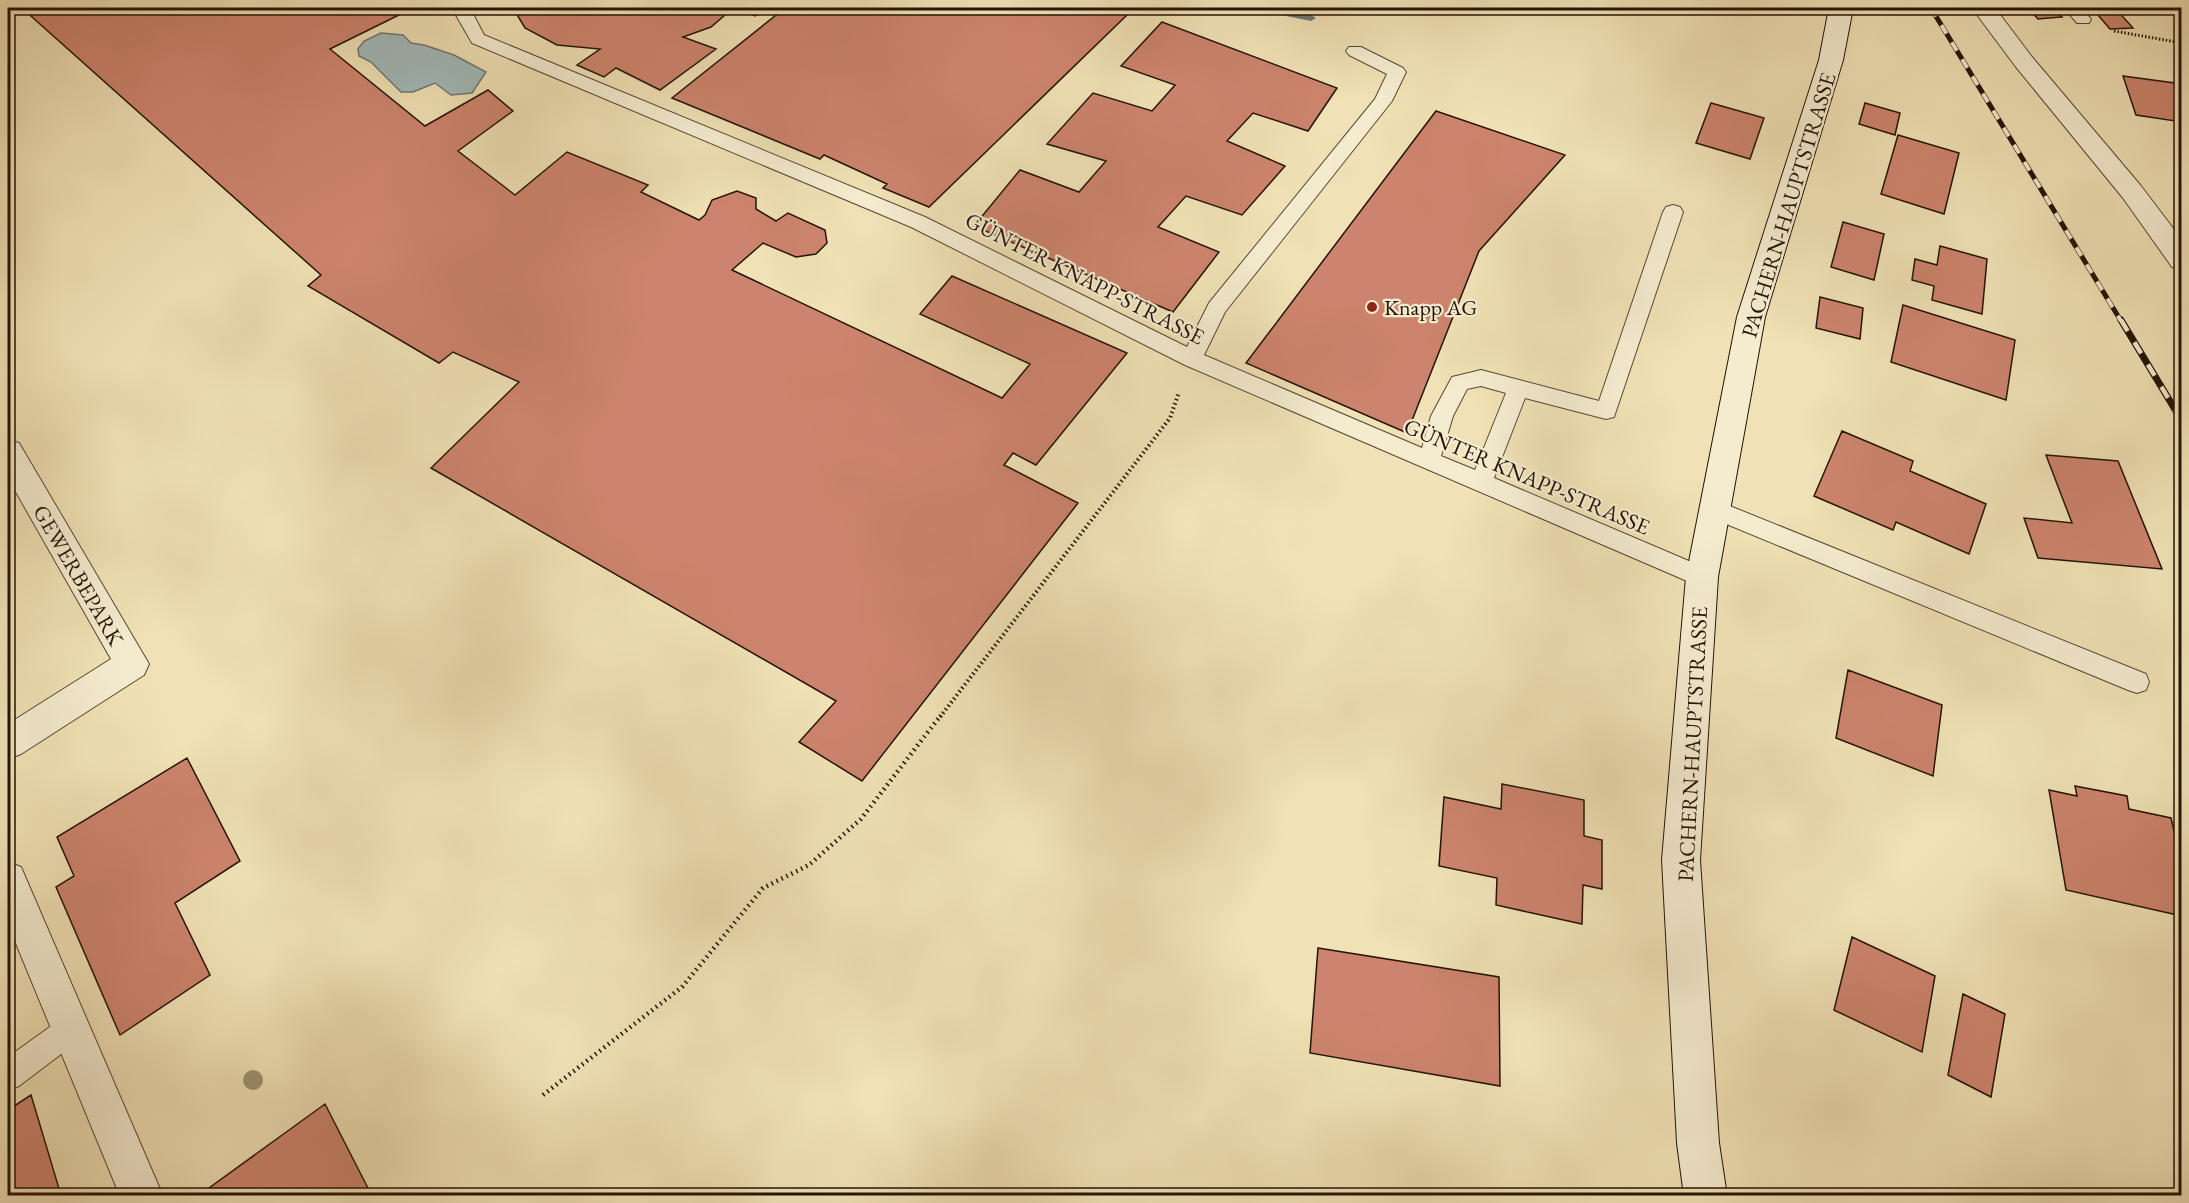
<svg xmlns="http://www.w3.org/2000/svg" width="2189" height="1203" font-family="'EB Garamond',serif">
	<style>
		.water { fill: #a1baba; stroke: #6f7772; stroke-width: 1.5 }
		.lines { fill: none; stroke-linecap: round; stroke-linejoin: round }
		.stream { fill: #6f7772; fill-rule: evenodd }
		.building { fill: #cd846e; stroke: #231306; stroke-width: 1.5 }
		.service-casing { stroke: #564732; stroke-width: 2 }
		.minor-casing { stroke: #564732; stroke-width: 2 }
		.secondary-casing { stroke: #231306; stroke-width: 2 }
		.path-far2 { stroke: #231306; stroke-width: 3; stroke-dasharray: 1.5 2; stroke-linecap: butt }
		.path-far1 { stroke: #231306; stroke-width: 4; stroke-dasharray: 1.5 3; stroke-linecap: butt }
		.path { stroke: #231306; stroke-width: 4.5; stroke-dasharray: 1.5 4; stroke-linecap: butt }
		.service { fill: #f5ecd0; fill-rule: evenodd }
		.minor { fill: #f5ecd0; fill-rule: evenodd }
		.secondary { fill: #f5ecd0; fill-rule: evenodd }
		.rail-far1-casing { stroke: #231306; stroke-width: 5 }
		.rail-casing { stroke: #231306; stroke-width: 7 }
		.rail-far1 { stroke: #f5ecd0; stroke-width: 4; stroke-dasharray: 10; stroke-linecap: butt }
		.rail { stroke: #f5ecd0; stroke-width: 4.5; stroke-dasharray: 13; stroke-linecap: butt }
		.tree { fill: #9d926f }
		.poi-dot { fill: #8f2418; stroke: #f5ecd0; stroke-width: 2 }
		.labels { text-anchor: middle; stroke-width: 4.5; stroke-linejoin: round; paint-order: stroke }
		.street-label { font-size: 22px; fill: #231306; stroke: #f5ecd0 }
		.poi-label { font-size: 22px; fill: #231306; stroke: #f5ecd0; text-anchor: start }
	</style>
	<rect width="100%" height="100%" fill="#f0e2b6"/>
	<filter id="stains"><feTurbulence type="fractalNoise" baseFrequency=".00333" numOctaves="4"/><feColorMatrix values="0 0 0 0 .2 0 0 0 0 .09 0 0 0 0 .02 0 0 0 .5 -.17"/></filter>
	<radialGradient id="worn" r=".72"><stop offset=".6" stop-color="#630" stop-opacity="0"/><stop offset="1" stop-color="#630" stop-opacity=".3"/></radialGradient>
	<!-- water -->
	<path class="water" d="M381 33 403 35 411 43 424 45 454 55 486 72 472 93 451 95 435 83 413 92H401L371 62 359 56 358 49 364 41Z"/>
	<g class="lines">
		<!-- stream -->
		<path class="stream" d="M1256 8H1274L1311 15 1316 18 1311 21 1261 11Z"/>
	</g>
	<!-- building -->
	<path class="building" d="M22 8H413L330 49 425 126 488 90 513 111 458 151 515 195 567 152 648 185 641 192 699 220 705 215 712 200 737 191 756 198V209L776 221 788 213 825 230 827 243 816 254 796 257 763 243 732 270 1002 398 1030 364 920 314 952 276 1127 353 1036 465 1013 453 1004 465 1078 503 862 781 799 742 836 701 431 468 519 382 453 352 439 363 308 286 321 275Z
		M513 8H733L711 27 683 37 716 49 660 90 616 68 604 77 577 65 600 49 557 45 525 28Z
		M738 8H766L755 16Z
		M785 8H1111L1128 14 929 207 883 188 887 184 824 155 820 159 672 98Z
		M2028 8H2053L2062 17 2038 19Z
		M2092 8H2115L2133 28 2110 29Z
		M1162 22 1337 88 1308 131 1253 113 1227 141 1285 166 1242 215 1186 196 1158 227 1219 252 1173 312 974 226 1020 170 1079 192 1106 161 1047 144 1093 93 1152 111 1175 85 1121 66Z
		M2123 76 2182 84V122L2136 115Z
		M1711 103 1764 118 1750 159 1696 143Z
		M1865 103 1900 113 1895 135 1859 124Z
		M1436 111 1565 155 1479 251 1407 433 1246 363Z
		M1898 135 1959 153 1944 214 1881 194Z
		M1843 222 1884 234 1874 280 1831 267Z
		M1940 246 1987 259 1982 314 1932 300 1934 286 1912 280 1915 259 1937 265Z
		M1820 297 1863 308 1860 339 1816 328Z
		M1903 305 2015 340 2006 400 1891 362Z
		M1842 431 1913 461 1910 471 1986 504 1969 554 1896 522 1893 530 1814 496Z
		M2046 455 2118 461 2162 569 2038 558 2024 518 2072 523Z
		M1848 670 1942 705 1933 776 1836 738Z
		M187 758 240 861 175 903 210 975 120 1035 56 887 74 876 57 837Z
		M1502 784 1584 800V836L1602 840V889L1583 885 1582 924 1496 905 1497 878 1439 866 1444 797 1501 809Z
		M2075 786 2127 796 2129 809 2171 818 2182 865V916L2066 890 2049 790 2077 796Z
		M1852 937 1935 976 1922 1052 1834 1010Z
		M1318 948 1499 977 1500 1086 1310 1053Z
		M1963 994 2005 1014 1991 1097 1948 1075Z
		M31 1095 60 1192 55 1196H8V1110Z
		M325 1104 372 1196H212L209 1188Z"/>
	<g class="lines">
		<defs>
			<path id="service" d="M454 8H470L484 35 925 217 1187 347 1209 303 1375 99 1387 74 1349 55 1346 51 1349 47H1361L1403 68 1406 72 1392 101 1225 312 1204 355 1422 448 1431 416 1452 377 1481 370 1599 401 1663 212 1666 207 1673 205 1680 207 1683 212 1614 417 1606 419 1525 398 1494 478 1710 570 1714 577 1710 584 1702 587 1694 584 1185 365 911 227 472 43 453 10ZM1481 386 1506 393 1475 470 1441 456 1453 416 1467 389Z
				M2064 8H2081L2091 19 2089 23H2077Z
				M1715 500 2146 674 2149 682 2146 690 2137 693 2128 690 1707 516 1704 509 1707 502Z
				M71 1014 81 1019 86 1029 81 1039 19 1086 8 1090V1057L61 1019Z"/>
			<path id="minor" d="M1972 8H1995L2032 57 2141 186 2182 240V270L2172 267 2123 198 2016 67Z
				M8 440 19 443 149 664 144 675 21 754 8 759V724L111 659 8 478Z
				M8 862 21 867 163 1196H120L8 924Z"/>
			<path id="secondary" d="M1829 8H1853L1843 60 1765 317 1718 577 1700 860 1719 1143 1727 1196H1684L1677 1143 1662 860 1686 577 1737 317 1819 60Z"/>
		</defs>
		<!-- service casing -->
		<use href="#service" class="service-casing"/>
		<!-- minor casing -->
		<use href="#minor" class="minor-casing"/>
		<!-- secondary casing -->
		<use href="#secondary" class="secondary-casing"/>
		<!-- path-far2 -->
		<path class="path-far2" d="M2114 31 2182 43"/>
		<!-- path-far1 -->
		<path class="path-far1" d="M940 717 1170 418 1179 392"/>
		<!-- path -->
		<path class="path" d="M543 1095 682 987 763 888 809 865 861 819 941 715"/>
		<!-- service -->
		<use href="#service" class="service"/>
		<!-- minor -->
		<use href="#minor" class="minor"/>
		<!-- secondary -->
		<use href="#secondary" class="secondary"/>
		<defs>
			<path id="rail-far1" d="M1931 8 2121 321"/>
			<path id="rail" d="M2121 320 2182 421"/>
		</defs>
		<!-- rail-far1 casing -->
		<use href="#rail-far1" class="rail-far1-casing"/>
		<!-- rail casing -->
		<use href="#rail" class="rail-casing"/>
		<!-- rail-far1 -->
		<use href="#rail-far1" class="rail-far1"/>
		<!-- rail -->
		<use href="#rail" class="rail"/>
	</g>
	<!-- trees -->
	<circle class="tree" cx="253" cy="1080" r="10"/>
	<!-- markers -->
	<circle class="poi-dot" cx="1372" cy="307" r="6"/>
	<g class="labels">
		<!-- street labels -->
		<g class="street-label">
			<text transform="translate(1788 205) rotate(-73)" y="8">PACHERN-HAUPTSTRASSE</text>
			<text transform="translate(1085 278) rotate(27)" y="8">GÜNTER KNAPP-STRASSE</text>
			<text transform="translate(1527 476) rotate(23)" y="8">GÜNTER KNAPP-STRASSE</text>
			<text transform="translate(79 575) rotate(60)" y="8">GEWERBEPARK</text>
			<text transform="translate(1692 744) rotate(-87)" y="8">PACHERN-HAUPTSTRASSE</text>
		</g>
		<!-- poi labels -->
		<g class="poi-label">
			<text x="1384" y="315">Knapp AG</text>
		</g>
	</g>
	<!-- margin -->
	<rect width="2189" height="1203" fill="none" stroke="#f0e2b6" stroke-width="30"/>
	<rect x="9" y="9" width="2171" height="1185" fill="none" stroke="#231306" stroke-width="3"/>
	<rect x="15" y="15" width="2159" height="1173" fill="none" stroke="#231306" stroke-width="1.5"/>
	<rect width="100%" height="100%" filter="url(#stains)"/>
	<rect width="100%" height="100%" fill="url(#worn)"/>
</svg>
